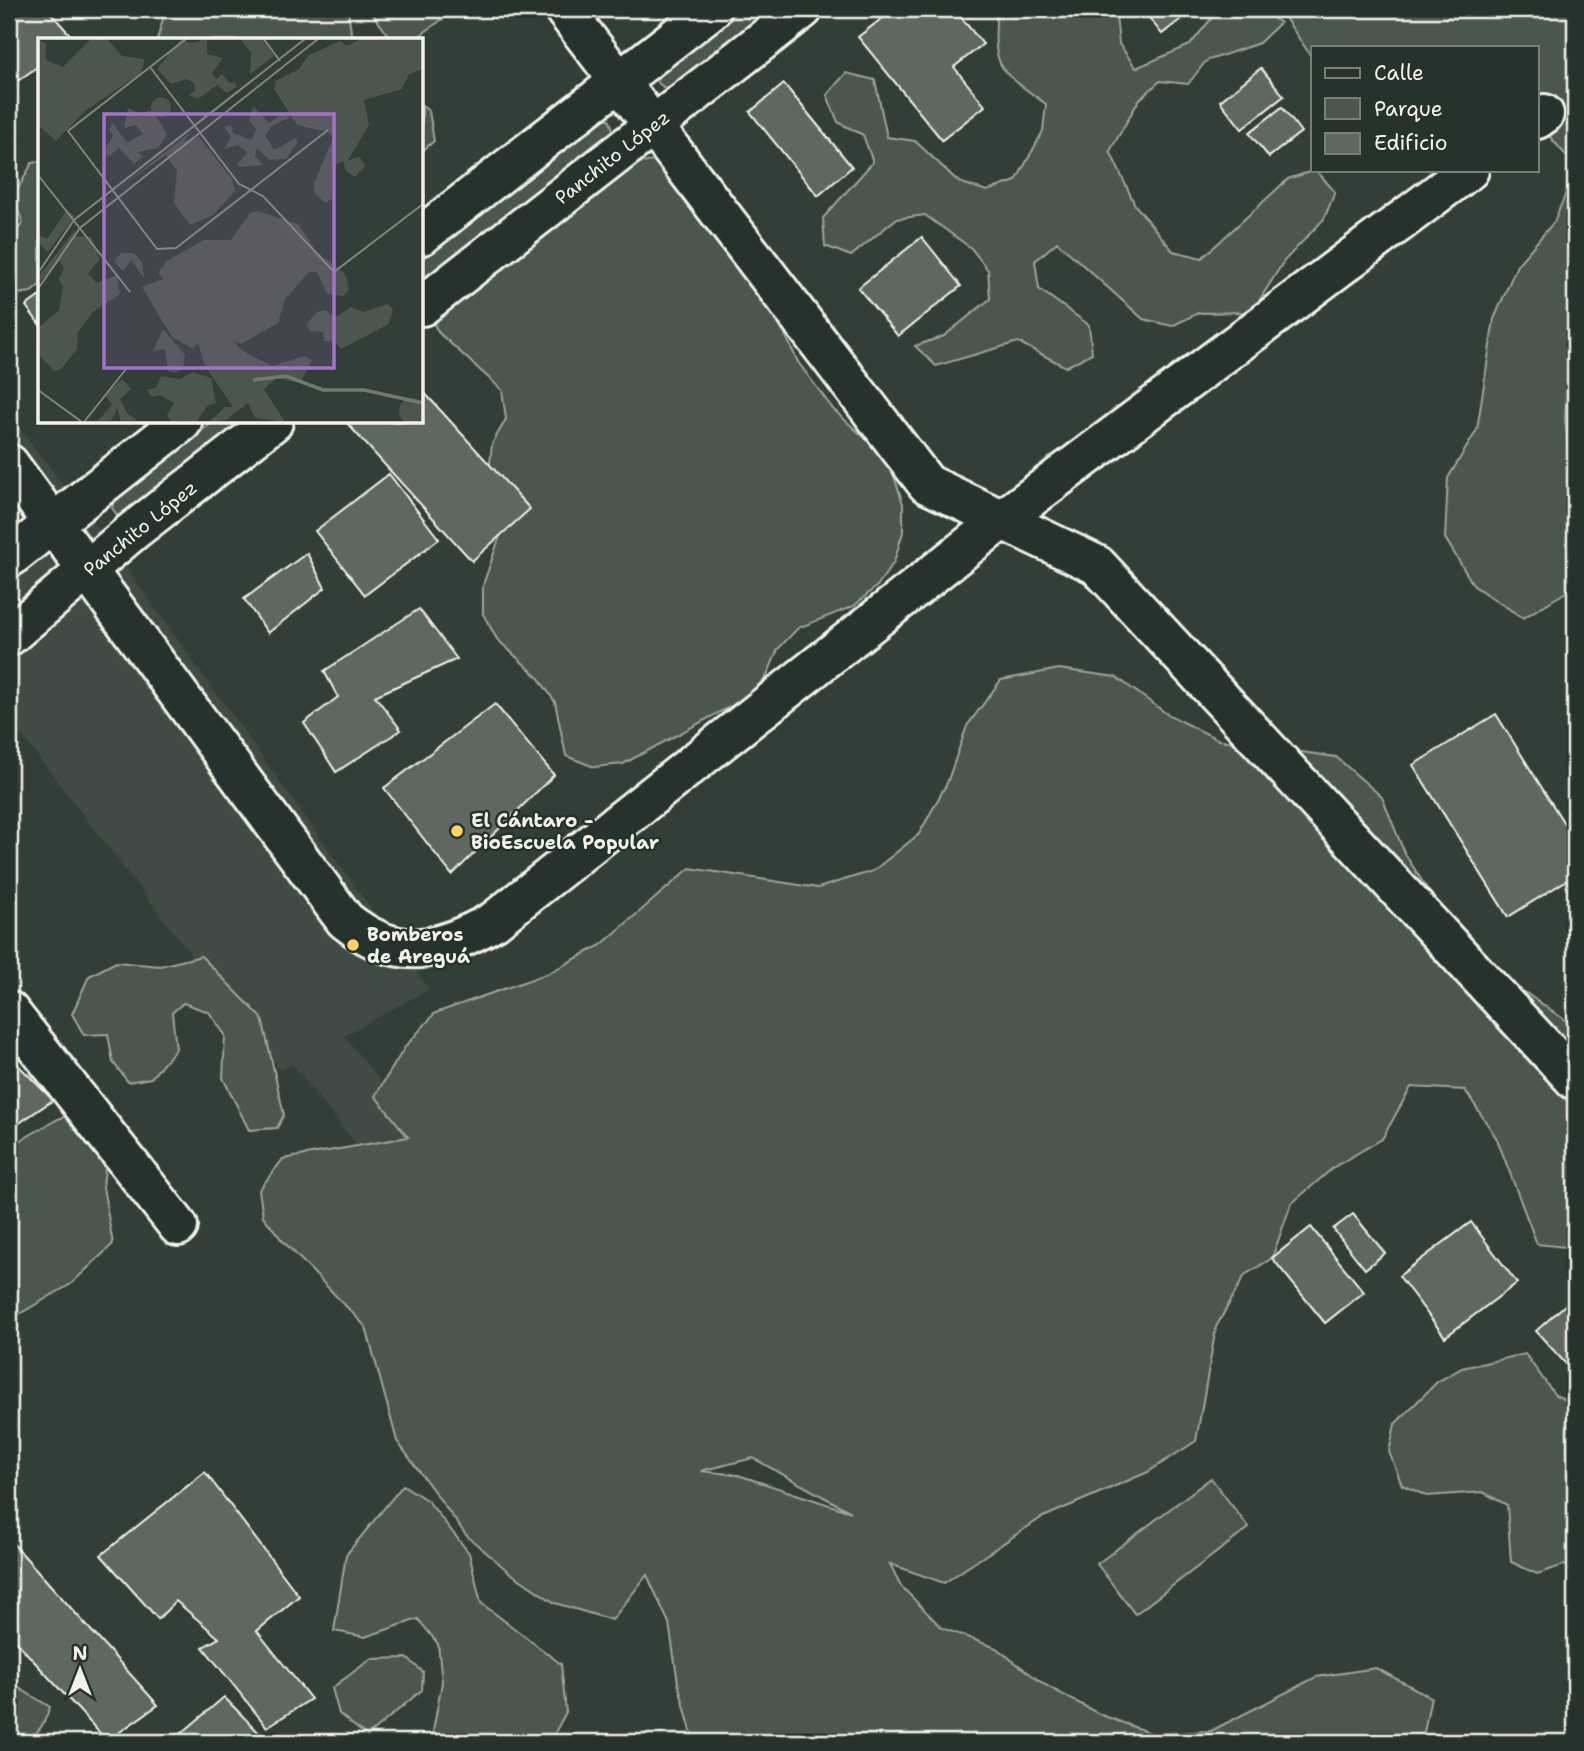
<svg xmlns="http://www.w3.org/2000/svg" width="1584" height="1751" font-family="'Shantell Sans',sans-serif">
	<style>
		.built { fill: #404b44 }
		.green { fill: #4c564f; stroke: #a0a49c; stroke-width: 2; fill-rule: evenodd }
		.building { fill: #5f6861; stroke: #f4f1e8; stroke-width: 2 }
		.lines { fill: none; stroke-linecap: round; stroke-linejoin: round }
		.minor-casing { stroke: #f4f1e8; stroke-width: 44 }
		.minor { stroke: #26332d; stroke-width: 38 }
		.poi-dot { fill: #ffd166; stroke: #26332d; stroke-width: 2.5 }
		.labels { text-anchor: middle; stroke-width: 5; stroke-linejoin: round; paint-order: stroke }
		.street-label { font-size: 19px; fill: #f4f1e8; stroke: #26332d }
		.poi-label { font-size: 19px; font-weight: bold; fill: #f4f1e8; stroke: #26332d; text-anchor: start }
		.inset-river { fill: none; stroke: #727972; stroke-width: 3.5 }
		.inset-road { fill: none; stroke: #80867e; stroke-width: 2 }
		.view { fill: #a571cd; fill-opacity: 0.15; stroke: #a571cd; stroke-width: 3.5 }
		.inset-edge { fill: none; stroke: #f4f1e8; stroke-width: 3.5 }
	</style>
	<rect width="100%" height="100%" fill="#323e38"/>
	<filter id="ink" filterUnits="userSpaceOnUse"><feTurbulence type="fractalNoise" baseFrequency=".0143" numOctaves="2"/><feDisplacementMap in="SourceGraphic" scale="14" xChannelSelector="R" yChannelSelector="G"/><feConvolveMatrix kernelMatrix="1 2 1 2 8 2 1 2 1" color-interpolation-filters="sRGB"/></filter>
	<g filter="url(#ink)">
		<!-- built -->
		<path class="built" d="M9 415 101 533 429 989 344 1036 399 1104 832 1742 292 1064 280 1070 9 719Z"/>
		<!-- green -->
		<path class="green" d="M166 9H348L352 40H157Z
			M369 9H456L414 40H392Z
			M741 9H775L667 90 657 82 660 72Z
			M997 9H1098L1116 15 1119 44 1136 68 1190 45 1219 9H1262L1280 23 1259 43 1206 61 1188 84 1160 81 1139 100 1110 151 1135 205 1173 251 1202 258 1288 179 1316 170 1335 192 1324 219 1284 261 1252 312 1198 313 1172 326 1143 319 1057 242 1035 261 1039 289 1089 325 1092 353 1066 367 1018 342 936 366 915 346 944 336 990 299 988 270 971 248 925 215 896 219 851 256 825 246 823 218 873 162 863 135 838 122 827 95 846 73 875 80 887 137 915 141 959 182 987 191 1016 181 1043 131 1046 104C998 69 992 70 997 9Z
			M1279 9H1575V166L1540 125 1537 126V47H1313V59Z
			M422 106 429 111 434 141 422 151Z
			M600 119H609L614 132 596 168 655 161 665 164 760 281 798 362 833 409 879 451 894 476 903 504V532L894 562 877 586 854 606 798 628 778 649 767 676 748 697 623 764 594 767 566 756 555 702 538 677 497 639 483 614V585L502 530 489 473 492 444 506 419 502 390 439 333 425 309 422 259Z
			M40 161V285L31 292 10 295 9 240 23 223 13 198 32 163Z
			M1575 171V354L1568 359 1565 419 1575 496V563L1571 589 1523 618 1474 586 1445 538 1448 478 1477 430 1494 319 1517 265 1554 222Z
			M213 422H246L122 517 117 515 112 508 114 499Z
			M1059 669 1116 677 1167 714 1219 740 1336 757 1382 797 1405 854 1468 953 1575 1027V1248L1537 1244 1497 1139 1465 1090 1411 1087 1382 1139 1334 1167 1291 1204 1272 1258 1245 1275 1216 1327 1196 1441 1148 1472 1041 1518 944 1583 890 1564 901 1586 942 1628 996 1648 1045 1685 1099 1714 1153 1734 1211 1731 1316 1677 1376 1668 1431 1697 1422 1742H694L678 1683 669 1623 647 1575 612 1620 555 1603 509 1572 466 1535 397 1441 366 1327 282 1240 263 1216 259 1190 283 1159 408 1137 375 1096 405 1047 435 1013 549 973 601 945 690 868 818 888 873 871 919 834 947 783 967 726 1001 680ZM753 1458 851 1512 738 1475 701 1471Z
			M201 956 262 1018 284 1115 277 1128 249 1130 223 1078 225 1035 209 1012 183 1003 172 1013 176 1049 151 1078 128 1082 113 1062 108 1034 84 1035 72 1014 89 976 116 962 160 966Z
			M87 1110 109 1130 103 1187 113 1244 71 1284 9 1320V1147L58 1119Z
			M1525 1354 1555 1395 1575 1404V1569L1564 1565 1537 1574 1511 1562 1507 1505 1483 1492 1427 1496 1402 1485 1389 1452 1395 1424 1437 1382 1462 1368Z
			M1211 1478 1249 1528 1135 1614 1097 1564Z
			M403 1485 428 1501 469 1553 481 1603 561 1664 566 1712 550 1742H431L442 1682 438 1644 418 1619 365 1637 334 1631 346 1555Z
			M407 1658 423 1672 422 1690 367 1736 339 1714 332 1688 371 1659Z
			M9 1682 50 1707C41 1731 37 1740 9 1738Z"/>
		<!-- building -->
		<path class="building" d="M9 9H47L75 40H40V65L9 87Z
			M894 9H954L983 44 954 67 985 106 942 140 858 37Z
			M1142 9H1194L1162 34Z
			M1261 68 1284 96 1242 129 1220 101Z
			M784 84 852 167 818 196 750 112Z
			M1282 107 1301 132 1269 157 1249 133Z
			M922 237 961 286 898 336 858 288Z
			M40 296V325L26 306Z
			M422 390 530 509 472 561 346 422H422Z
			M389 474 439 539 365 595 315 531Z
			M307 553 325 588 268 633 244 599Z
			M419 609 457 659 375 696 401 730 336 772 304 723 338 697 324 671Z
			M495 704 554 775 452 875 384 788Z
			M1496 714 1575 841V875L1508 917 1413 765Z
			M9 1056 53 1100 9 1130Z
			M1353 1214 1385 1253 1365 1269 1333 1229Z
			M1471 1222 1517 1283 1445 1337 1399 1276Z
			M1311 1227 1364 1292 1325 1323 1272 1258Z
			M1575 1296V1374L1536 1331Z
			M205 1472 299 1596 257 1631 311 1699 267 1727 203 1647 219 1638 176 1601 158 1619 101 1555Z
			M9 1539 158 1705 107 1741 9 1634Z
			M224 1697 268 1742H180L176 1738Z"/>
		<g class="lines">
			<defs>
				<path id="minor" d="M564 9 927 484 1097 565 1575 1080
					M1537 119 1544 114
					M422 235 712 9
					M422 306 803 9
					M9 464 345 920C398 963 439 952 494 921L1000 521 1469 170
					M9 558 182 422
					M9 636 133 531 273 422
					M9 1011 178 1226"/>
			</defs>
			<!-- minor casing -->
			<use href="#minor" class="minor-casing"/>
			<!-- minor -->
			<use href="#minor" class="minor"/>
		</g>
	</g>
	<!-- markers -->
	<g class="poi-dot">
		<circle cx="457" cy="831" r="7"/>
		<circle cx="353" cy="945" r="7"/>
	</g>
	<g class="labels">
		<!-- street labels -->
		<g class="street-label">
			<text transform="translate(612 157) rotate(-38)" y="7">Panchito López</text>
			<text transform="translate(140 528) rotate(-39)" y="7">Panchito López</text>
		</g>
		<!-- poi labels -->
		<g class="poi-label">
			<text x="471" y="827">El Cántaro -<tspan x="471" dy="22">BioEscuela Popular</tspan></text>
			<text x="367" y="941">Bomberos<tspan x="367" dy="22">de Areguá</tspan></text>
		</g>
	</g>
	<!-- overview -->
	<g transform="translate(38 38)">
		<rect width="385" height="385" fill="#323e38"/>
		<path d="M53 1H69L84 18 106 21 105 29 102 36 47 73 18 103 0 87V2L8 5V22L25 29ZM143 1 153 5 169 1V16L185 20 174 35 178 41 184 36 191 45 197 44 198 49 189 55 179 47 160 61 151 57 157 53 156 45 149 41 133 46 119 31ZM202 1H226L236 18 212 36 213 14ZM323 1H385V31L371 36 364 51 326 62 331 87 310 122 322 119 327 128 317 139 308 133 305 123 294 128V161L287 165 276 154V145L295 100 290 94 259 87 236 51 238 43 261 31 271 17 302 3 309 8ZM113 69a10 10 0 1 1 20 0a10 10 0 1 1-20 0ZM215 68 231 85 244 76 252 79 234 88 227 97 236 112 257 100 260 104 248 121 232 122 219 111 217 118 225 127 202 129 199 126 210 115 200 107 186 111 193 99 186 89 193 87 195 95 214 102 218 91 211 82ZM90 70 102 75 114 72 129 96 120 110 100 114 105 119 96 126 81 110 71 118 65 115 75 98 71 92 75 85 89 105 105 96 98 87 86 90ZM154 93 146 103 161 99 194 141 197 153 175 177 152 187 136 165 139 133 128 117 82 149ZM29 172 37 178 10 214 0 204V196L9 201ZM220 173 260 186 279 214 307 236 311 251 306 258 289 256 279 234H271L247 261 240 285 203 306 196 303 203 312 234 328 266 318 274 322 262 345 239 340 226 351 247 384 217 380 210 365 188 382 171 384 187 369H195L167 328 160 305 155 311 134 299 104 249 125 241 120 235 129 223 166 202H193L212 175ZM38 191 36 198 53 199 62 221 50 236 59 245 79 237 82 256 55 274 40 294 39 311 23 331 16 333 2 318 0 290 21 272 25 249 21 241 26 230 22 223 0 246V239ZM83 215H95L104 224 106 240 93 222 85 233 76 223ZM350 266 355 271 351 286 303 311 297 304 286 303 285 294 273 293 268 287 279 274 288 272 296 280 313 269 325 274ZM125 291 147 317 145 331 137 335 130 333 127 311 115 313ZM155 334 173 340 178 365 169 368 159 383 133 384 129 377 136 365 122 357 114 359 109 352 118 350 123 338 142 341ZM84 341 93 351 82 361 89 375 99 382 83 384 79 370 74 382 59 384 74 367 67 357ZM361 373a13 13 0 1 1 26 0a13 13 0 1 1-26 0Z" fill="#4c564f"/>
		<path class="inset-river" d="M215 342 248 338 285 352H326L385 365"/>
		<path class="inset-road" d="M148 1 30 93 119 211 138 210 290 92M226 1 242 23M112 29 201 146 225 158 296 234 385 166M0 137 92 254M0 235 36 182 267 1M0 251 42 190 280 1M0 352 44 384M46 384 88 331"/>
		<path class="view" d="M66 76H296V330H66Z"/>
		<rect width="385" height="385" class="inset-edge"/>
	</g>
	<!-- margin -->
	<rect width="1584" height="1751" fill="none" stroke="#26332d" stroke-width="35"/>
	<rect x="18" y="18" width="1549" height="1716" fill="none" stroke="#f4f1e8" stroke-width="2.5" filter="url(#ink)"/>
	<!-- legend -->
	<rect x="1311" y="46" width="228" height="126" fill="#26332d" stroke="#787f78" stroke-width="2"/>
	<rect x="1325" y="68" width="35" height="10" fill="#26332d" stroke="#787f78" stroke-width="2"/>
	<text x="1374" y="80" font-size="21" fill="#f4f1e8">Calle</text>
	<rect x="1325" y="98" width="35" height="21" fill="#4c564f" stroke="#787f78" stroke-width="2"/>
	<text x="1374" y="116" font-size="21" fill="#f4f1e8">Parque</text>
	<rect x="1325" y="133" width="35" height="21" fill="#5f6861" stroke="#787f78" stroke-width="2"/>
	<text x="1374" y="150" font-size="21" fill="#f4f1e8">Edificio</text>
	<!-- north arrow -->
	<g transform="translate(80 1670)" stroke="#26332d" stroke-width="5" paint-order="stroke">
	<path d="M0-5L12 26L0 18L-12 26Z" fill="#f4f1e8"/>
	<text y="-10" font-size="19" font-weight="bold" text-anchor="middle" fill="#f4f1e8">N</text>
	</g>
</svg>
